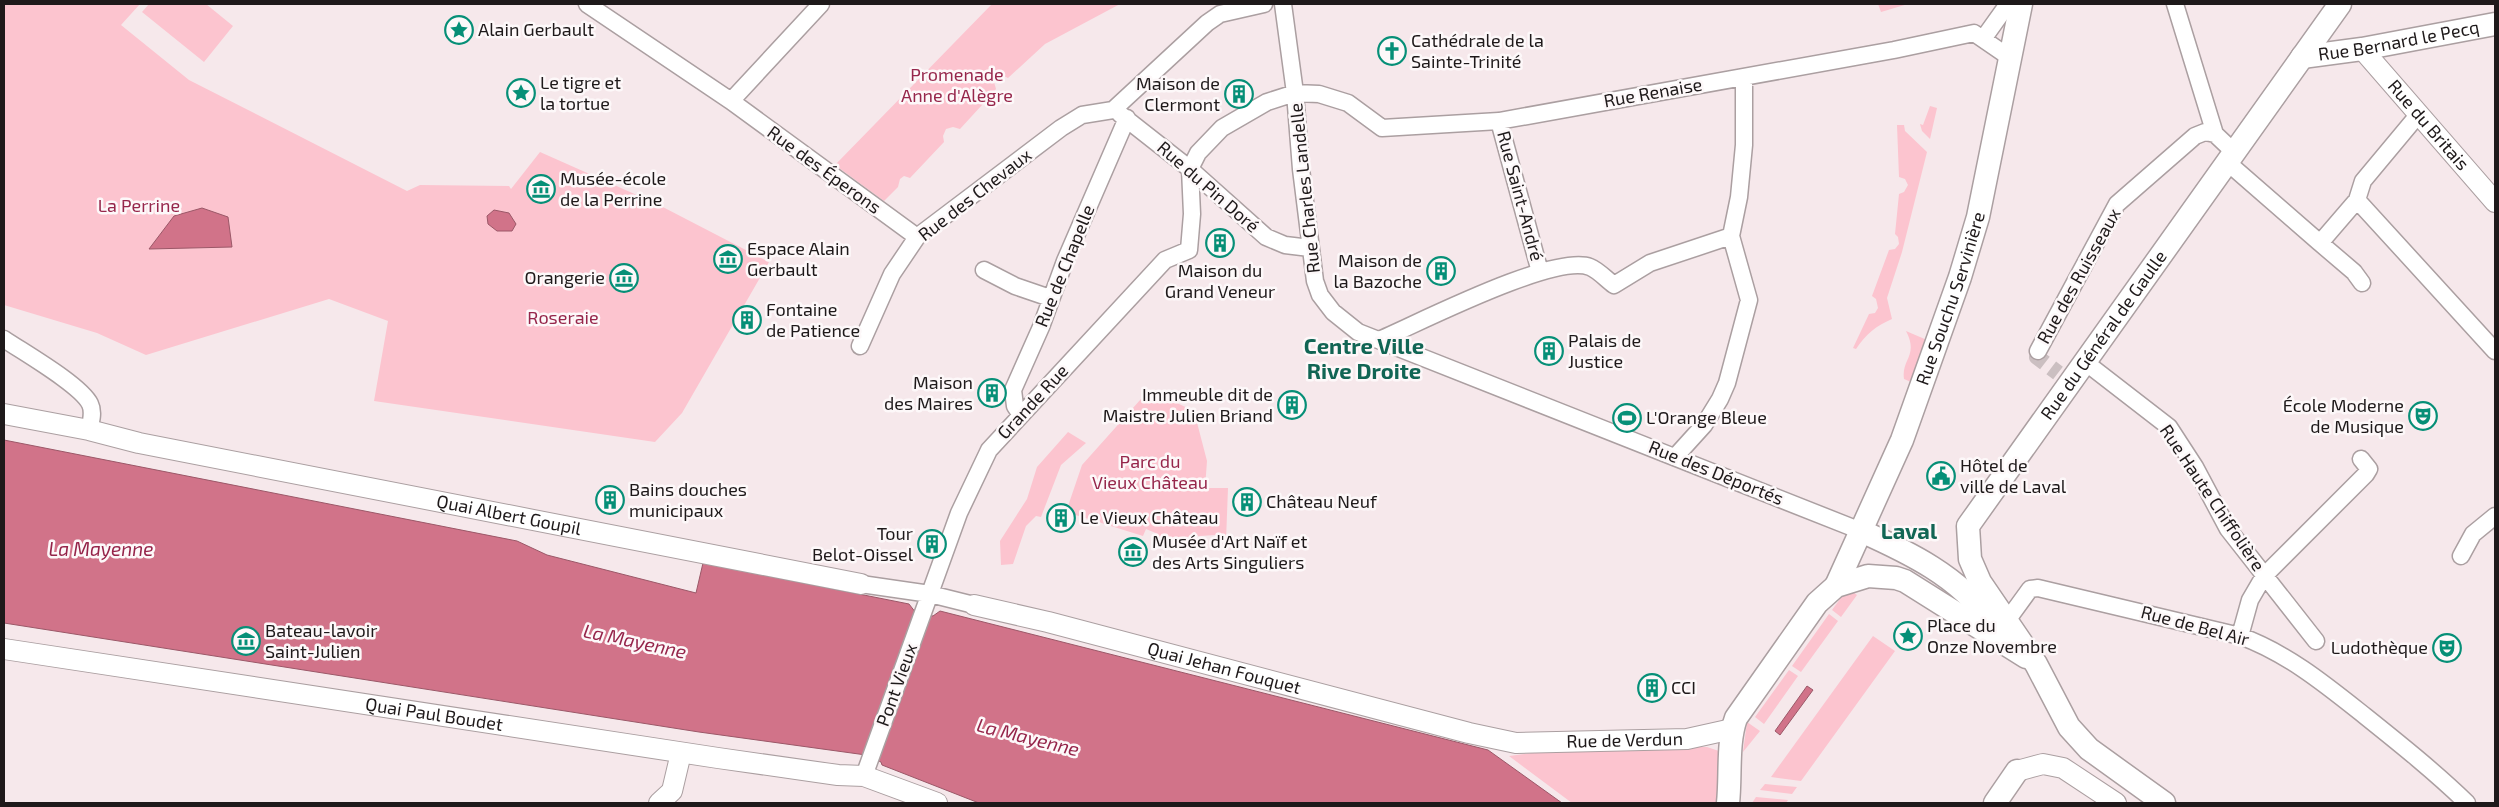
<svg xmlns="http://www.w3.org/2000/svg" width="2499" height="807" font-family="'Exo 2',sans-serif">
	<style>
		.green { fill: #fcc4cf }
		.water { fill: #d17389; stroke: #9b5868 }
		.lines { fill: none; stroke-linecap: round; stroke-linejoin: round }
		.minor-tunnel { stroke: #cbbfc1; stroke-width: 16; stroke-dasharray: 16 8; stroke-linecap: butt }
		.minor-casing { stroke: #ab9fa1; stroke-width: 19 }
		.tertiary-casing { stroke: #ab9fa1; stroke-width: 22 }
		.secondary-casing { stroke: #ab9fa1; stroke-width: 25 }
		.minor { stroke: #fff; stroke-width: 16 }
		.tertiary { stroke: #fff; stroke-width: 20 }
		.secondary { stroke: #fff; stroke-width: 22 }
		.labels { text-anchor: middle; stroke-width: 5; stroke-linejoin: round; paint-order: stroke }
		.poi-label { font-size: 18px; fill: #1e191a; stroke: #fdf8f9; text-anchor: start }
		.street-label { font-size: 18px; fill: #1e191a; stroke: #fdf8f9 }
		.park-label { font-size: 18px; fill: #96264b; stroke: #fdf8f9 }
		.water-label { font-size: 19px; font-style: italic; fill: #95244a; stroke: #fdf8f9 }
		.district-label { font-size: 22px; font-weight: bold; fill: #116554; stroke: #fdf8f9 }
	</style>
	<rect width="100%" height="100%" fill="#f6e8eb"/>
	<!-- green -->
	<path class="green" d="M4 4H140L121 25 189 80 407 191 420 185 509 186 511 189 540 152 657 204 769 262 682 413 655 442 374 401 388 321 329 299 146 355 97 333 4 305Z
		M149 4H206L233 26 204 62 142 12Z
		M992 4H1120L1045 44 1008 78C1002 74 997 76 994 82L996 89 993 93 960 129 953 127 946 129 943 136 944 142 910 178 904 176 900 179 898 187 884 201 835 165Z
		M1878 4H1908L1881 12Z
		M1930 106 1937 108 1930 139 1922 131 1920 124 1923 125Z
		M1897 125H1904L1905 131 1927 152 1902 252 1887 298 1892 319C1876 326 1866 334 1856 349L1853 348 1869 314 1875 313 1878 308 1876 299 1872 296 1889 250 1895 249 1899 244 1898 237 1895 234 1899 194 1904 192 1908 185 1905 179 1899 177Z
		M1906 331 1927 340 1911 382 1904 379C1901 359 1919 356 1906 331Z
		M1149 390 1194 411 1207 461 1205 488H1228L1226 541 1215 535 1155 539 1158 534 1146 529 1143 536 1066 512 1082 465Z
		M1068 432 1086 443 1061 465 1041 517 1036 516 1026 526 1013 564 1001 565 1000 541 1027 499 1037 467Z
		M1848 588 1857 595 1841 617 1832 610Z
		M1829 614 1838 621 1801 672 1792 666Z
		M1873 636 1895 651 1801 781 1771 777Z
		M1789 670 1798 676 1764 724 1755 717Z
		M1747 722 1760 731 1743 752Z
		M1684 747H1707L1719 751 1720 803H1572L1509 756 1546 751Z
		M1765 784 1797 787 1792 794 1760 790Z
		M1756 797 1788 800 1786 803H1752Z"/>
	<!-- water -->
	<path class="water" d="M202 208 228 217 232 247 149 249 174 216Z
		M494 210 509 213 516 224 512 231H497L488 224 487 216Z
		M4 440 517 541 547 555 696 593 703 563 909 604 916 613 933 616 940 611 1488 750 1562 803H979L882 765 881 762 866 755 699 732 4 623Z
		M1807 686 1813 690 1780 735 1775 731Z"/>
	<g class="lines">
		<!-- minor-tunnel -->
		<path class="minor-tunnel" d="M2038 351 2037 357 2058 373"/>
		<defs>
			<path id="minor" d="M587 4 731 101 917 237
				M1283 4 1295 93 1301 169 1315 281 1320 295 1333 312 1358 332 1861 531
				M2175 4 2215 134 2234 152
				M1983 39 2008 4
				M731 101 821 4
				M1113 110 1207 23 1220 14 1264 4
				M1120 114 1190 169 1266 237 1285 245 1310 248
				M1499 121 1540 272
				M2227 162 2320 243 2357 200 2363 181 2418 115
				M2357 200 2495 351
				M2320 243 2354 272 2362 283
				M984 270 1015 286 1050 298
				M4 339C23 352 81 385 90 404 94 412 91 422 89 430
				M1379 340C1417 324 1554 253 1590 267 1598 270 1607 280 1614 285L1650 263 1731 236
				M860 346 892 274 917 237 1061 128 1082 115 1113 110
				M2038 351 2117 204 2195 136 2205 132 2215 134
				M2085 362 2169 427 2195 467 2228 529 2316 641
				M1021 415 1015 406 1013 390 1041 327 1065 261 1127 118
				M1675 457 1704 425 1720 399 1727 383 1749 300 1731 236 1739 197 1744 145V77
				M2461 556 2473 534 2495 516
				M861 584 930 594 974 605
				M2006 622 2030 589 2038 588 2240 636C2287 653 2326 685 2365 716 2400 744 2435 772 2467 803
				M2240 636 2250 600 2264 576 2366 474 2369 469 2361 459
				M864 776 959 513 989 450 1165 260 1189 250 1192 214 1190 169 1198 153 1222 128 1267 102 1295 93 1319 94 1348 103 1382 128 1499 121 1894 50 1974 33 2009 57"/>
			<g id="tertiary">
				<path id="s1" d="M2362 49 2495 202"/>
				<path id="s2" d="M4 414 89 430 139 443 861 584"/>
				<path id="s3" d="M974 605 1048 622 1469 733 1516 743 1687 739 1732 729"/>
				<path id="s4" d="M4 649 718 758 838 775 864 776 937 803"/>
				<path d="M2017 771 2043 764 2063 768 2116 803"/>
				<path d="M659 803 672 791 681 753"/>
			</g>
			<g id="secondary">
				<path id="s5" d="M2302 57 2362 49 2495 24"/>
				<path d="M1861 531C1908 552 1960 577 1989 620"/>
				<path id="s6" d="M1836 586 1902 440 1960 277 1978 217 2021 4"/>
				<path d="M1728 803C1731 776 1727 743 1736 718L1817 603 1836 586 1868 576 1896 578 1905 581 2026 657"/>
				<path d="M1995 803 2017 771"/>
				<path id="s7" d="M2164 803 2089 749 2069 727 2036 664 1980 582 1970 559 1968 526 2340 4"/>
			</g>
		</defs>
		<!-- minor casing -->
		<use href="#minor" class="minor-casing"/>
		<!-- tertiary casing -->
		<use href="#tertiary" class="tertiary-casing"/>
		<!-- secondary casing -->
		<use href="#secondary" class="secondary-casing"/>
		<!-- minor -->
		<use href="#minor" class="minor"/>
		<!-- tertiary -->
		<use href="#tertiary" class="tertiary"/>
		<!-- secondary -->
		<use href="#secondary" class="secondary"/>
	</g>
	<!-- icons -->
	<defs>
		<symbol id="sight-ring" viewBox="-11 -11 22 22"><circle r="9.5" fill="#fdf8f9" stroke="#068f77" stroke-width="1.5"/><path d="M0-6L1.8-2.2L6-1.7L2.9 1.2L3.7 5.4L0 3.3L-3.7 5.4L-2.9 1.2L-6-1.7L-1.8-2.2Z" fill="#068f77"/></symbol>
		<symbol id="church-ring" viewBox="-11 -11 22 22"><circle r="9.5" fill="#fdf8f9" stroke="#068f77" stroke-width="1.5"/><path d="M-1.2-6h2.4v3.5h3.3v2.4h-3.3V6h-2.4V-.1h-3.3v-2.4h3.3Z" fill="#068f77"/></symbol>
		<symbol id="building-ring" viewBox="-11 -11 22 22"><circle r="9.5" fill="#fdf8f9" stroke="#068f77" stroke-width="1.5"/><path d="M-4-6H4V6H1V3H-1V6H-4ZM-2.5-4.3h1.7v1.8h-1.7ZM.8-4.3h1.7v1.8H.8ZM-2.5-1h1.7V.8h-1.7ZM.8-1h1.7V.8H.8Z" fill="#068f77"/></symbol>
		<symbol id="museum-ring" viewBox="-11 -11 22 22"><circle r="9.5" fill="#fdf8f9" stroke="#068f77" stroke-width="1.5"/><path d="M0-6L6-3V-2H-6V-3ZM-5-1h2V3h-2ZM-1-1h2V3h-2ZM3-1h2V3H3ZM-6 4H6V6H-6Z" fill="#068f77"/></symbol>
		<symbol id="theatre-ring" viewBox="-11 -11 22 22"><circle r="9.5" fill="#fdf8f9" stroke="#068f77" stroke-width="1.5"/><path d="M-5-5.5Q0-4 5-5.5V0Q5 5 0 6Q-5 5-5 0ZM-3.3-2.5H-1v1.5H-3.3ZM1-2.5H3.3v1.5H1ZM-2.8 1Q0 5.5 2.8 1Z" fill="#068f77"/></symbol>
		<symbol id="stadium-ring" viewBox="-11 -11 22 22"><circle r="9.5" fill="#fdf8f9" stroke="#068f77" stroke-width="1.5"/><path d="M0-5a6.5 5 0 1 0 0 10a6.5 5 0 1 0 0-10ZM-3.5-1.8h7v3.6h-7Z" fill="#068f77"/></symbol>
		<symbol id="civic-ring" viewBox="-11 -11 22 22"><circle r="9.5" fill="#fdf8f9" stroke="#068f77" stroke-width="1.5"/><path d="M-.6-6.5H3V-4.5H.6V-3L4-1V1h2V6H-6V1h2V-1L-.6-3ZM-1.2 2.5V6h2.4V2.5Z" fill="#068f77"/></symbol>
	</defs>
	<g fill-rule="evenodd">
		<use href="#sight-ring" x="443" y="14" width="32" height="32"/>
		<use href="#church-ring" x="1376" y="35" width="32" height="32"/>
		<use href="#sight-ring" x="505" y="77" width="32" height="32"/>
		<use href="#building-ring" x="1223" y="78" width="32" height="32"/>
		<use href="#museum-ring" x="525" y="173" width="32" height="32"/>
		<use href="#building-ring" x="1204" y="227" width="32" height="32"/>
		<use href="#museum-ring" x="712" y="243" width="32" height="32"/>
		<use href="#building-ring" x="1425" y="255" width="32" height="32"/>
		<use href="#museum-ring" x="608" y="262" width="32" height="32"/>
		<use href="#building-ring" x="731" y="304" width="32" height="32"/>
		<use href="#building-ring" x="1533" y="335" width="32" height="32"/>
		<use href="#building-ring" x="976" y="377" width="32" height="32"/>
		<use href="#building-ring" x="1276" y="389" width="32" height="32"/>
		<use href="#theatre-ring" x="2407" y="400" width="32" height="32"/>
		<use href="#stadium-ring" x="1611" y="402" width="32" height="32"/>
		<use href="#civic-ring" x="1925" y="460" width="32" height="32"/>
		<use href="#building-ring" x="594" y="484" width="32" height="32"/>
		<use href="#building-ring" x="1231" y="486" width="32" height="32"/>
		<use href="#building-ring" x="1045" y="502" width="32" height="32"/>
		<use href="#building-ring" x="916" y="528" width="32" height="32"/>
		<use href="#museum-ring" x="1117" y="536" width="32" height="32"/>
		<use href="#sight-ring" x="1892" y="620" width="32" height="32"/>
		<use href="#museum-ring" x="230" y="625" width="32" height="32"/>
		<use href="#theatre-ring" x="2431" y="632" width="32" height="32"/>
		<use href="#building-ring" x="1636" y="672" width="32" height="32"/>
	</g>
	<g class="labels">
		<!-- poi labels -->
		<g class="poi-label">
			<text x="478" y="36">Alain Gerbault</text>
			<text x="1411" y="47">Cathédrale de la<tspan x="1411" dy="21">Sainte-Trinité</tspan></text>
			<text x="540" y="89">Le tigre et<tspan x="540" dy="21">la tortue</tspan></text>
			<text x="1220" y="90" text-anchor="end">Maison de<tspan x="1220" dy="21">Clermont</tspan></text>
			<text x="560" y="185">Musée-école<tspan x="560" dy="21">de la Perrine</tspan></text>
			<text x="747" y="255">Espace Alain<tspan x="747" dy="21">Gerbault</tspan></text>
			<text x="1422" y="267" text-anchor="end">Maison de<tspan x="1422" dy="21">la Bazoche</tspan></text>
			<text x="1220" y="277" text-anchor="middle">Maison du<tspan x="1220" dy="21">Grand Veneur</tspan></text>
			<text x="605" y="284" text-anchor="end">Orangerie</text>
			<text x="766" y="316">Fontaine<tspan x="766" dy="21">de Patience</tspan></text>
			<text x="1568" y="347">Palais de<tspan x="1568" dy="21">Justice</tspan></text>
			<text x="973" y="389" text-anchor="end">Maison<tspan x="973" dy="21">des Maires</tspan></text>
			<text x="1273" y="401" text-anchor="end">Immeuble dit de<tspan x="1273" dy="21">Maistre Julien Briand</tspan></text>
			<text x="2404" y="412" text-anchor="end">École Moderne<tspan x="2404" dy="21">de Musique</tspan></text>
			<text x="1646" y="424">L'Orange Bleue</text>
			<text x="1960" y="472">Hôtel de<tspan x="1960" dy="21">ville de Laval</tspan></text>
			<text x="629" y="496">Bains douches<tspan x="629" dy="21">municipaux</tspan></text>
			<text x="1266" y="508">Château Neuf</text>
			<text x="1080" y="524">Le Vieux Château</text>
			<text x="913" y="540" text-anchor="end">Tour<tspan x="913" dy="21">Belot-Oissel</tspan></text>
			<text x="1152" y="548">Musée d'Art Naïf et<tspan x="1152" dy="21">des Arts Singuliers</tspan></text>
			<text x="1927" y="632">Place du<tspan x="1927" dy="21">Onze Novembre</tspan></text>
			<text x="265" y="637">Bateau-lavoir<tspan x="265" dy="21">Saint-Julien</tspan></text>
			<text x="2428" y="654" text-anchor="end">Ludothèque</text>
			<text x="1671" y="694">CCI</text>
		</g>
		<!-- street labels -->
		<g class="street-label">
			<text dy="6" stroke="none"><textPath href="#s5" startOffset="98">Rue Bernard le Pecq</textPath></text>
			<text transform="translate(1653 93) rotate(-10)" y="6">Rue Renaise</text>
			<text dy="6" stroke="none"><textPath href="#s1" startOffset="101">Rue du Britais</textPath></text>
			<text transform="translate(824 170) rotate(36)" y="6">Rue des Éperons</text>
			<text transform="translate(1208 187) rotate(41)" y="6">Rue du Pin Doré</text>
			<text transform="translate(1305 188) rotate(-96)" y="6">Rue Charles Landelle</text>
			<text transform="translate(975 195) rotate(-38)" y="6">Rue des Chevaux</text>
			<text transform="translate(1520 196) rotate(75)" y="6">Rue Saint-André</text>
			<text transform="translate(1065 266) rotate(-68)" y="6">Rue de Chapelle</text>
			<text transform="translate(2079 276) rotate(-61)" y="6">Rue des Ruisseaux</text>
			<text dy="6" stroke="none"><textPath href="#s6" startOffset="310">Rue Souchu Servinière</textPath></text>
			<text dy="6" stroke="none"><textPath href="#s7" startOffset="585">Rue du Général de Gaulle</textPath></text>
			<text transform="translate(1033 402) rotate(-47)" y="6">Grande Rue</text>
			<text transform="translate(1716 473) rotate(22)" y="6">Rue des Déportés</text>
			<text transform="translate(2212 498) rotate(56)" y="6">Rue Haute Chiffolière</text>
			<text dy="6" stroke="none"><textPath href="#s2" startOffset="515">Quai Albert Goupil</textPath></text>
			<text transform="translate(2195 626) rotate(15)" y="6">Rue de Bel Air</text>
			<text dy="6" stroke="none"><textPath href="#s3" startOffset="258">Quai Jehan Fouquet</textPath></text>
			<text transform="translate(897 685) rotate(-70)" y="6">Pont Vieux</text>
			<text dy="6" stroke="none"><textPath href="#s4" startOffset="435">Quai Paul Boudet</textPath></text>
			<text dy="6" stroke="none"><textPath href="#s3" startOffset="668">Rue de Verdun</textPath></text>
		</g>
		<!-- park labels -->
		<g class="park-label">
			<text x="957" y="81">Promenade<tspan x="957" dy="21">Anne d'Alègre</tspan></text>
			<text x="139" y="212">La Perrine</text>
			<text x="563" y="324">Roseraie</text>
			<text x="1150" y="468">Parc du<tspan x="1150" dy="21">Vieux Château</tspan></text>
		</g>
		<!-- water labels -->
		<g class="water-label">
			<text x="101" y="556">La Mayenne</text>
			<text transform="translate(635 641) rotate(12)" y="7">La Mayenne</text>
			<text transform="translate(1028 737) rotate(14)" y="7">La Mayenne</text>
		</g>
		<!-- district labels -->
		<g class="district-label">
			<text x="1364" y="354">Centre Ville<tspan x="1364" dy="25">Rive Droite</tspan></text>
			<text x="1909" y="539">Laval</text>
		</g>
	</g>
	<!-- border -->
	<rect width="2499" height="807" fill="none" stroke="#1e191a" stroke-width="10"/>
</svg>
